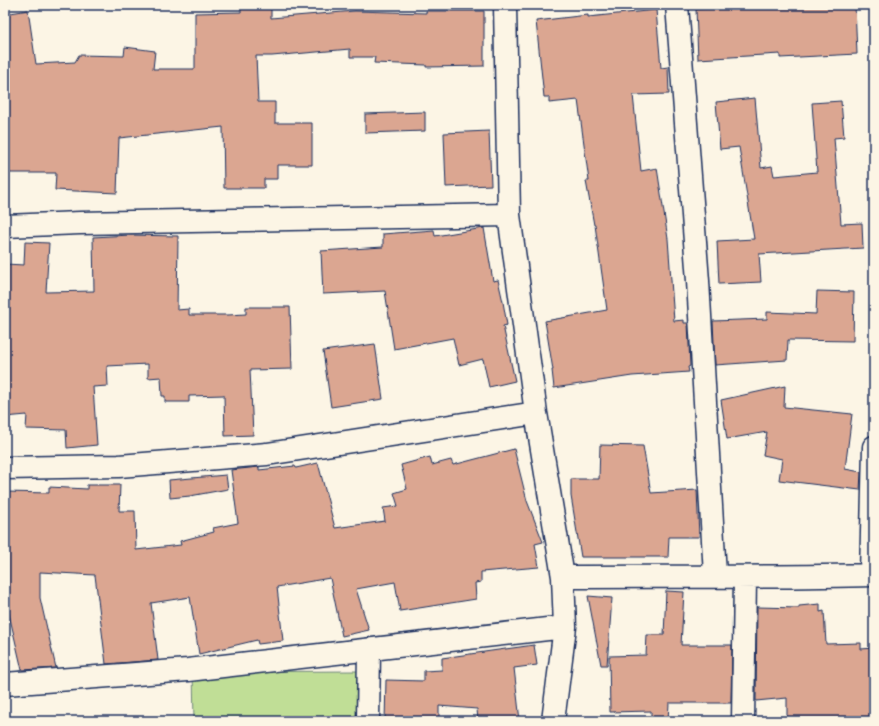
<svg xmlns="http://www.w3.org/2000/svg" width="879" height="726" font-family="'Playpen Sans',sans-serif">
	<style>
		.green { fill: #c0de96; stroke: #6e867a }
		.building { fill: #dba691; stroke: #1b2f5e }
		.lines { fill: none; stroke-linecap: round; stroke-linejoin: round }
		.minor-casing { stroke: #1b2f5e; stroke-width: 25 }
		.minor { stroke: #fcf5e5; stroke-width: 22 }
	</style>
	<rect width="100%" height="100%" fill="#fcf5e5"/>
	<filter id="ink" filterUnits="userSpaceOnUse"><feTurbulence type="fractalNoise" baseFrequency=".025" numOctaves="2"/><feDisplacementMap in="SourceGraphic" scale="8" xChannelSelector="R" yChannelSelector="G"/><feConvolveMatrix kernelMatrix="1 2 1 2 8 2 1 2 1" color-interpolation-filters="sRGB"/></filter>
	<g filter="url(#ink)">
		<!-- green -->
		<path class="green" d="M358 671V721H194L193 672Z"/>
		<!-- building -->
		<path class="building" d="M241 5H271V18L355 11 426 13V11H484V66L426 67V65L374 63 375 57H350V49L272 56H256L258 102H275V123H312V165H277V179H264V188H224L223 127 119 138 117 193 55 190 56 173H5V14L28 10 36 64 75 62 79 55 124 56 125 47 155 51 153 69H195V13L241 12Z
			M777 5H855L857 54 780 58V54L698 59 696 9Z
			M656 10 661 68 668 67 669 94 633 95 641 171 657 168 668 239 674 321 684 320V323H688L690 366 688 367 689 372 632 376 554 388 552 370H553L545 321 607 310 595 225H594L586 181H589L578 100 549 103V97H544L536 21 588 15V17Z
			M755 98 761 168 772 166 774 176 817 172 812 103 841 101 844 137 834 138 841 224 862 223 863 248 759 254 761 282 719 284 717 241 754 239 739 147 720 149 716 102Z
			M425 112V131L365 133V114Z
			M489 131 491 185 446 187 444 133Z
			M484 228 493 281 498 280 503 302 507 325 503 326 515 381 489 387 483 359 459 365 453 338 394 349 385 291 323 294 321 251 383 247V234L434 230 435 236Z
			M131 235 178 236 177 310 189 309V315H228L246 314V307H290L292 369 250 370 253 435 225 436 224 395 189 396V402H165V396H162L161 377 148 378V364L107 366 108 386 93 387 97 445 67 448 66 430 26 429 27 415 5 417V264L24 265 25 242 49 243 46 292 94 291 93 237Z
			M817 291 854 292 853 341 788 340 787 360 715 365 713 321 767 319V312L816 314Z
			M375 344 383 399 331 407 323 351Z
			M785 386 784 407 852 414 845 469 861 472 860 490 779 480 782 459 763 455 767 432 727 439 721 400Z
			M600 445 643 446 651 493 697 490 699 537H669L668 557H581L571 496V479H599Z
			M514 449 527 501 543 542 535 544 539 567 481 572V582L475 583 476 599 400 611 395 582 356 589 369 630 342 636 330 578 277 587 283 641 258 644 257 640 199 654 190 597 151 603 158 660 106 664 95 575 40 572V598L56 668 22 670 5 597V492L49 493V487L87 489V485H120L119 511H135L136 550 181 545 180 541 214 532 213 528 238 523 231 470 259 467V470L295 466 296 468 318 463 335 528 385 521 383 508 398 506 394 493 407 489 401 465 430 457 432 465 451 460 453 465Z
			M226 475 228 489 190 496 170 498 169 480Z
			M666 591 684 592 681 645H732L731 703H669L668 721H651V711L610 712 609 656 646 655 647 635H664Z
			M588 596 612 598 607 665H601Z
			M820 604V612L824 611 826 644 861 643V649L874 648V721H787V698L756 701 757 607 799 608V606Z
			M534 645 537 665 514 668 520 721H478L477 709 439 706V721H385L386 680 424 681V671L442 670V658Z"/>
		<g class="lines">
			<defs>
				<path id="minor" d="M505 5 509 215 536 413 563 577 565 627 553 721
					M677 5 698 281 715 575
					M5 226 80 223 509 215
					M5 468 119 466 267 454 536 413
					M871 575 874 447
					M563 577C667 576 770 578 874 575
					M5 684 188 670 565 627
					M368 721 369 650
					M743 721 745 578"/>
			</defs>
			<!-- minor casing -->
			<use href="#minor" class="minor-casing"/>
			<!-- minor -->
			<use href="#minor" class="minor"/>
		</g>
	</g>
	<!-- margin -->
	<rect width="879" height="726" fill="none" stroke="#fcf5e5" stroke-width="20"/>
	<rect x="10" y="10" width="859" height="706" fill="none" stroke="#1b2f5e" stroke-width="1.5" filter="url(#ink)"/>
</svg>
